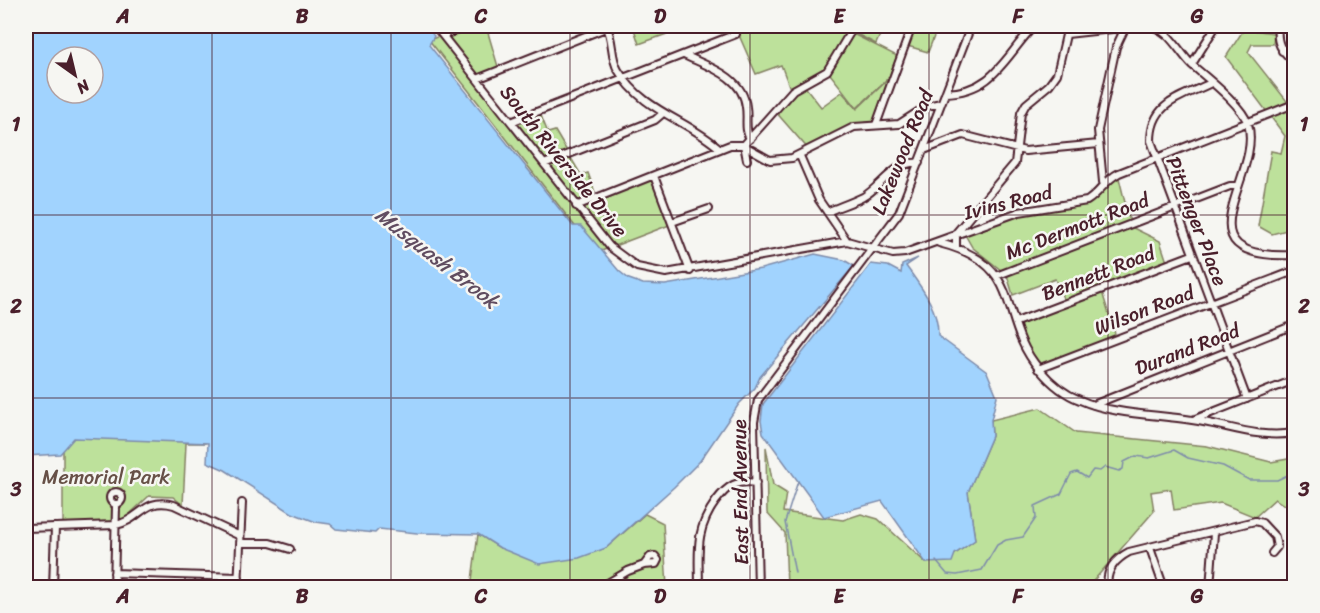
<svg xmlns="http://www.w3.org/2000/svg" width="1320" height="613" font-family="Sriracha,sans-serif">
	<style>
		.green { fill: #bde19b; stroke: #848063; stroke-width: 1.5 }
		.water { fill: #a1d3fe; stroke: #7e8baa; stroke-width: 1.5; fill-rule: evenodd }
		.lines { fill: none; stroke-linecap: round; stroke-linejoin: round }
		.stream { stroke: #7e8baa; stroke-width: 1.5 }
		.minor-casing { stroke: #4a1f2b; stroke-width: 10 }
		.minor { stroke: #f6f6f2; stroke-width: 6 }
		.grid { fill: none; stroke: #4a1f2b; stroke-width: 1.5; stroke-opacity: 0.55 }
		.labels { text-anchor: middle; stroke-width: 5; stroke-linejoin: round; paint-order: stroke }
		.street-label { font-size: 20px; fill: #4a1f2b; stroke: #f6f6f2 }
		.park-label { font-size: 20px; fill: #675047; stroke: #f6f6f2 }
		.water-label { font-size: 21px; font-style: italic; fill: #604c60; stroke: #f6f6f2 }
		.neatline { fill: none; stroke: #4a1f2b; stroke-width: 2 }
		.grid-label { font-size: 20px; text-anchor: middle; font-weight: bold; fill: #4a1f2b }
	</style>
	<rect width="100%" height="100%" fill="#f6f6f2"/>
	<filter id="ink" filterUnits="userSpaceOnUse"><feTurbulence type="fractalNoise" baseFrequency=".0167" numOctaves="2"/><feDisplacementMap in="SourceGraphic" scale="12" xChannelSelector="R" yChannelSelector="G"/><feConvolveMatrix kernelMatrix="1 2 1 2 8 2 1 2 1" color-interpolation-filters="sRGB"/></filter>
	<g filter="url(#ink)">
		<!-- green -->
		<path class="green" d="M466 26H486L499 70 476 78 508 120 538 108 548 133 555 131 581 175 588 173 596 195 652 174 672 224 596 253 429 40Z
			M633 26H689L639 44Z
			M735 26H884L876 44 851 31 826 72 803 84 821 107 842 92 857 109 894 74 876 125 850 129 810 151 774 110 791 91 781 65 756 74Z
			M909 26H938L928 52 904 45Z
			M1244 29 1274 33 1273 44H1252L1248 52 1294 110V228L1272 234 1258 226 1271 151 1281 153 1285 136 1226 57Z
			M853 34 897 56 889 77 857 108 830 74Z
			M1118 174 1131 227 1160 241 1168 265 1102 292 1116 337 1037 368 1016 323 1065 303 1055 279 1013 295 1007 275 972 247 964 233 1028 210 1082 204Z
			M1040 408 1076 433 1207 446 1271 462 1294 458V500L1284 505 1275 499 1255 517 1221 503 1174 510 1171 489 1151 492 1154 511 1088 587H787L785 533 767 513 766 447 773 485 786 493 783 512 843 520 861 514 878 519 926 563 955 554 975 540 968 492 992 436 991 420Z
			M73 434 181 435 206 443H186L183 505 173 497 149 496 118 525 63 526V449Z
			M645 514 663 523 667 587 471 588 478 534 500 548H606Z"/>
		<!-- water -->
		<path class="water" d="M26 26H426L434 36 429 45 573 226H581L619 271 629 279 643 284 665 285 761 269 815 254 844 260 854 266 760 377 755 388 739 404 700 461 674 487 606 548 579 558 539 564 500 548 478 534 417 533 379 529 375 533 336 529 330 524 316 522 292 513 225 470 207 462 208 443 74 438 60 454 26 456ZM57 57H93V93H57Z
			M918 258 906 266C921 287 939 309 938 336L987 372 997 396 991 420 992 436 968 492 975 540 955 554 952 562 926 563 882 501 824 517 763 433 761 421 763 404 871 264 888 266 901 273 902 265Z"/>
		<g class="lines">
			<!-- stream -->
			<path class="stream" d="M936 561 947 574 957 575 982 570 997 545 1006 540 1023 537 1036 518 1035 506 1061 494 1071 474 1077 472 1087 478 1093 470 1100 471 1105 467 1119 471 1123 469 1124 462 1136 456 1149 458 1174 450 1188 458 1223 466 1249 480H1277L1294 472
				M795 573 785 522 798 481"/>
			<defs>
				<path id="minor" d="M435 26 610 247 637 267 666 273 847 241 893 254 905 253 1019 212 1087 201C1100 193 1105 180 1119 173L1294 104
					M606 26C614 39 610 57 618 70 643 112 687 119 720 149
					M1150 26C1170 30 1178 51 1192 65 1208 79 1242 105 1248 124 1264 175 1172 261 1294 255
					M1278 26C1276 44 1281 50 1294 62
					M1067 34 1139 26
					M443 35 470 26
					M1282 51 1294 45
					M684 55C707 66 743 76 746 107 748 118 744 129 750 139
					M1192 64 1216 26
					M477 79 608 27
					M1211 83C1183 97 1151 101 1151 141L1247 399
					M945 93C994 92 1005 56 1034 26
					M511 122 736 34
					M876 125 912 26
					M924 150 963 135 1025 151 1099 144
					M800 156 819 200 847 241
					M747 160 744 145 793 90 827 71 854 26
					M544 164 655 120 662 114
					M654 176 690 271
					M1103 182 1098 130 1116 47 1125 28
					M576 206 730 145H743L770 160 792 158 854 127 899 124 927 106 941 103
					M827 212C838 207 851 203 863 197 881 187 895 160 919 163
					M672 222 709 209
					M939 243C1028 265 995 318 1040 370 1051 383 1064 394 1080 400 1114 415 1155 414 1192 420 1228 425 1257 439 1294 433
					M956 247V233L1015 163 1021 113 1026 104 1049 85 1057 74 1068 26
					M996 276 1230 186H1237
					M1016 322 1192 255
					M1038 369 1294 271
					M1093 405 1294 325
					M1193 420 1294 380
					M110 498a6 6 0 1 1 12 0a6 6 0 1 1-12 0Z
					M26 528 116 525C141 520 143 497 174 505L240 536
					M240 543H270L290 549
					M1150 548 1164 588
					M655 556 658 560 656 564 644 565 650 557Z
					M114 573 239 577
					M53 588 55 527
					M114 588 116 506
					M238 588 242 503
					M599 588 628 571 644 565
					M699 588C699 553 694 531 716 501 728 485 737 480 756 483
					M758 588 754 422 758 400 899 213 971 26
					M1108 588C1105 571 1114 560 1129 552L1255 521 1262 523 1275 537 1277 547 1272 553
					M1210 588 1214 533"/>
			</defs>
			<!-- minor casing -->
			<use href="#minor" class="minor-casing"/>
			<!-- minor -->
			<use href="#minor" class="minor"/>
		</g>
	</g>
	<!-- grid -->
	<path class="grid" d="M212 26V588M391 26V588M570 26V588M750 26V588M929 26V588M1108 26V588M26 215H1294M26 398H1294"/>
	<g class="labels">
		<!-- street labels -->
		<g class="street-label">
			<text transform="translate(902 152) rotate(-68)" y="7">Lakewood Road</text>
			<text transform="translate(564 161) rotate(51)" y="7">South Riverside Drive</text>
			<text transform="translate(1008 202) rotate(-14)" y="7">Ivins Road</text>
			<text transform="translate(1197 221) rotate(69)" y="7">Pittenger Place</text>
			<text transform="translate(1077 226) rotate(-21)" y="7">Mc Dermott Road</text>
			<text transform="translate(1098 273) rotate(-21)" y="7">Bennett Road</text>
			<text transform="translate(1144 310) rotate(-21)" y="7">Wilson Road</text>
			<text transform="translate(1187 349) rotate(-21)" y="7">Durand Road</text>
			<text transform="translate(740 492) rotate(-91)" y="7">East End Avenue</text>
		</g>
		<!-- park labels -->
		<g class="park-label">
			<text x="106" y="484">Memorial Park</text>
		</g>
		<!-- water labels -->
		<g class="water-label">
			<text transform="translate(437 258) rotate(38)" y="7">Musquash Brook</text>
		</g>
	</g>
	<!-- margin -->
	<rect width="1320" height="613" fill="none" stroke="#f6f6f2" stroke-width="66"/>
	<!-- north arrow -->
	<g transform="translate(75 75) rotate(146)"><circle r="28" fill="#f6f6f2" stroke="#b1a0a2" stroke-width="1.5"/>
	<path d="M0-4.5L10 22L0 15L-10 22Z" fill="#4a1f2b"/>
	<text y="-9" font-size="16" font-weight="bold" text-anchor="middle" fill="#4a1f2b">N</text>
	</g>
	<rect x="33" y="33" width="1254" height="547" class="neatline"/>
	<g class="grid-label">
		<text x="123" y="23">A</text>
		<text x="302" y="23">B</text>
		<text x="481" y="23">C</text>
		<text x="660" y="23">D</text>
		<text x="839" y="23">E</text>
		<text x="1018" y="23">F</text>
		<text x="1197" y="23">G</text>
		<text x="16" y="131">1</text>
		<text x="1304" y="131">1</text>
		<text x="16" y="313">2</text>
		<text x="1304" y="313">2</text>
		<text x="16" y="496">3</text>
		<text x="1304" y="496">3</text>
		<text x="123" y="603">A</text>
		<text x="302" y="603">B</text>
		<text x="481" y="603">C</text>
		<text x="660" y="603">D</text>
		<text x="839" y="603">E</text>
		<text x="1018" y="603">F</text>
		<text x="1197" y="603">G</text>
	</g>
</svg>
